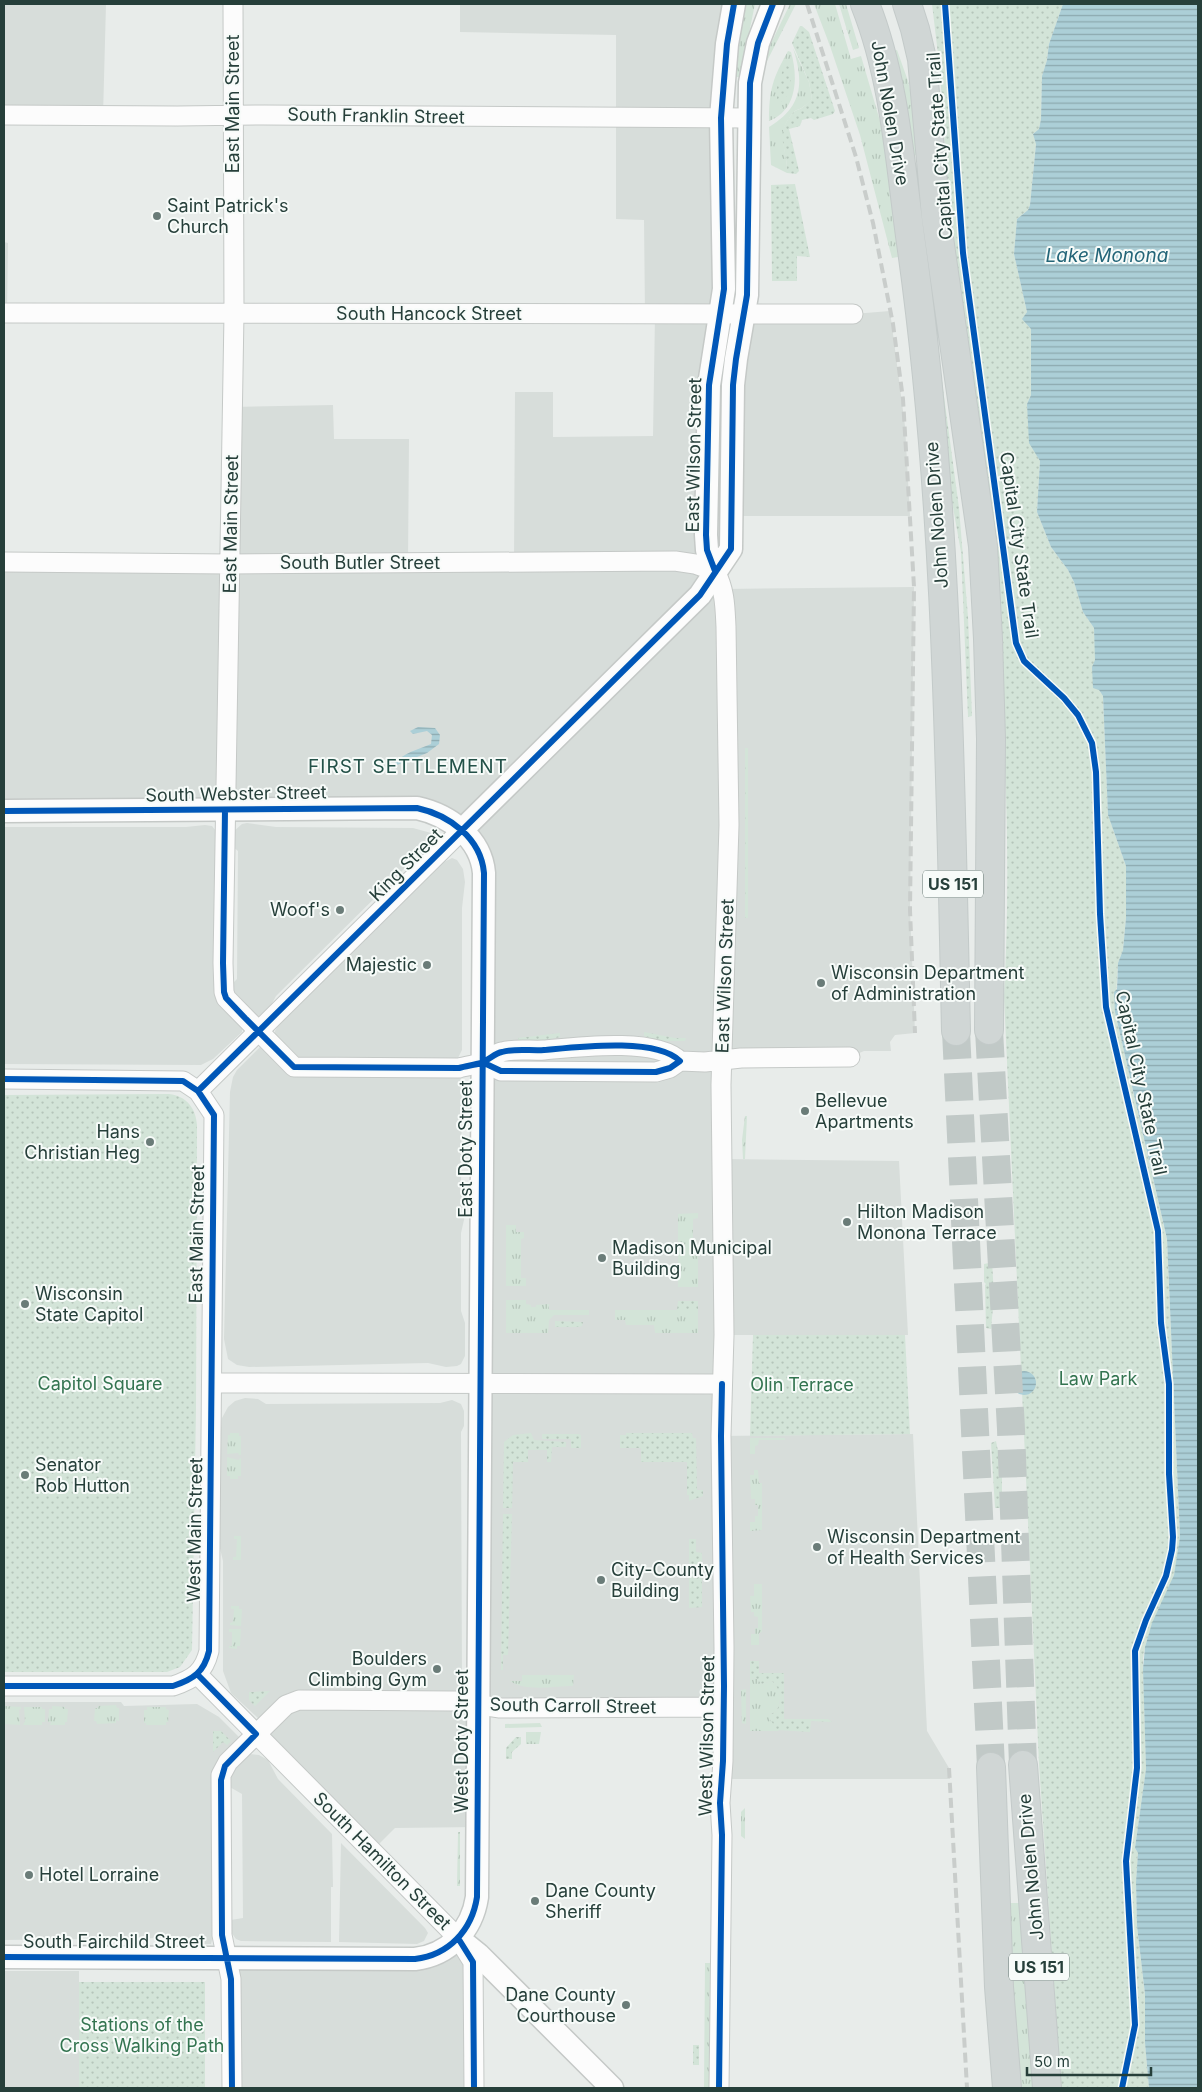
<svg xmlns="http://www.w3.org/2000/svg" width="1202" height="2092" font-family="Inter,sans-serif">
	<style>
		.built { fill: #d7ddda }
		.grass { fill: url(#grass-tufts) }
		.park { fill: url(#park-dots) }
		.water { fill: url(#water-rules) }
		.lines { fill: none; stroke-linecap: round; stroke-linejoin: round }
		.primary-tunnel { stroke: #c1c9c7; stroke-width: 28; stroke-dasharray: 28 14; stroke-linecap: butt }
		.minor-casing { stroke: #c5c9c7; stroke-width: 21 }
		.tertiary-casing { stroke: #c5c9c7; stroke-width: 25 }
		.primary-casing { stroke: #c3cac9; stroke-width: 30 }
		.minor { stroke: #fcfcfc; stroke-width: 19 }
		.tertiary { stroke: #fcfcfc; stroke-width: 22 }
		.primary { stroke: #d0d6d5; stroke-width: 28 }
		.rail { stroke: #c9cdcb; stroke-width: 4; stroke-dasharray: 10 5; stroke-linecap: butt }
		.cycleway-casing { stroke: #f7fbf9; stroke-width: 9 }
		.cycleway { stroke: #0057b8; stroke-width: 6 }
		.poi-dot { fill: #6a7c78; stroke: #f7fbf9; stroke-width: 2 }
		.labels { text-anchor: middle; stroke-width: 4; stroke-linejoin: round; paint-order: stroke }
		.shield { fill: #f7fbf9; stroke: #657773; stroke-width: 1 }
		.shield-label { font-size: 16px; font-weight: bold; fill: #263f3a }
		.street-label { font-size: 18px; fill: #263f3a; stroke: #f7fbf9 }
		.poi-label { font-size: 18px; fill: #263f3a; stroke: #f7fbf9; text-anchor: start }
		.park-label { font-size: 18px; fill: #337450; stroke: #f7fbf9 }
		.water-label { font-size: 19px; font-style: italic; fill: #236578; stroke: #f7fbf9 }
		.neighbourhood-label { font-size: 19px; letter-spacing: 1px; fill: #235148; stroke: #f7fbf9 }
	</style>
	<defs>
		<pattern id="grass-tufts" width="24" height="20" patternUnits="userSpaceOnUse" patternTransform="scale(1.25)"><rect width="24" height="20" fill="#d3e4d8"/><path d="M3 7l-1-3M5 7V3M7 7l1-3M15 17l-1-3M17 17v-4M19 17l1-3" fill="none" stroke="#b5c5ba"/></pattern>
		<pattern id="park-dots" width="8" height="8" patternUnits="userSpaceOnUse" patternTransform="scale(1.25)"><rect width="8" height="8" fill="#d3e4d8"/><path d="M2 2h.1M6 6h.1" fill="none" stroke="#b5c5ba" stroke-width="1.8" stroke-linecap="round"/></pattern>
		<pattern id="water-rules" width="6" height="5" patternUnits="userSpaceOnUse" patternTransform="scale(1.25)"><rect width="6" height="5" fill="#accfd7"/><path d="M0 2.5h6" fill="none" stroke="#8ca9af"/></pattern>
	</defs>
	<rect width="100%" height="100%" fill="#e8ecea"/>
	<!-- built -->
	<path class="built" d="M4 4H106L103 116 4 115Z
		M460 4H734L706 535 723 589 914 587 910 910 915 1033 895 1035 890 1042 891 1051H864L850 1057 722 1060 721 1159 899 1161 908 1335H725L721 1436 913 1434 927 1731 949 1768 950 1779H720L723 1707 478 1704 477 1827 395 1828 372 1851 256 1734 286 1705 477 1704 484 873 444 817 4 811V562L230 564 232 407 333 405 334 439H409L408 562H514L515 392H553V437L653 436 655 315H645L644 220 616 219V35L460 32Z
		M4 242 8 243 7 313H4Z
		M890 311 905 426 910 516H732L745 315 853 314Z
		M247 823 276 827 413 828 431 833 435 839 434 844 429 849 415 858 276 996 270 1007 259 1016H256L233 995 231 985 237 979 238 851 232 846 234 831 242 824Z
		M205 825 212 826 216 831 219 1004 242 1028V1032L213 1059 201 1065 4 1064V827H186Z
		M452 858 457 860 463 869 465 882 462 908V1050L458 1058 301 1059 296 1057 275 1036V1031L278 1026 444 862Z
		M260 1047 285 1072 461 1076 462 1083 461 1185 465 1203 464 1220 461 1233V1311L465 1323V1356L461 1364 457 1366 446 1367 428 1363 249 1367 237 1365 228 1359 224 1339 230 1092 233 1077 237 1070Z
		M245 1398 258 1399 266 1404 440 1403 452 1400 461 1404 464 1411V1426L461 1432 462 1685 458 1692 288 1693 259 1719 231 1693 223 1671V1561L219 1544 221 1428 222 1418 228 1407 235 1401Z
		M4 1702H121L124 1706 197 1704 219 1717 239 1737V1740L219 1761 213 1936 211 1944H186L175 1939 165 1938 4 1940Z
		M250 1754 259 1755 268 1760 278 1779 332 1834 333 1887H331V1942L241 1941 236 1939 231 1932V1920L243 1918 242 1794 228 1786 230 1773Z
		M341 1843 425 1928 428 1933 424 1941 417 1944 339 1942Z
		M458 1938 473 1962 474 2088H232L227 1957 415 1959Z
		M4 1971H79V2088H4Z"/>
	<!-- grass -->
	<path class="grass" d="M745 4H755L740 77H736V54Z
		M790 4H796L766 63 762 62Z
		M814 4H835L851 59 861 56 885 138 895 214 898 257 892 258 860 135 830 46Z
		M839 4H846L859 48 853 50Z
		M793 48 809 82 812 99C809 102 806 105 803 107 799 110 796 109 793 113 774 135 788 148 787 173L771 165 769 127C803 107 804 82 793 48Z
		M897 50 908 81 912 99 917 155 911 156 892 51Z
		M788 51 791 52C798 76 798 110 769 121 769 89 773 78 788 51Z
		M745 748H748V918H745Z
		M745 1116H747L745 1159H743L742 1140Z
		M698 1213V1218L693 1219V1247H698V1287H678V1214Z
		M506 1225H516V1232H524V1238L521 1239V1278H526V1286H506Z
		M506 1300H526V1304L531 1305V1307H536V1305L549 1304V1310H589V1315H554L549 1320 548 1333H506Z
		M615 1310H698V1333H655L654 1325H626L625 1320H615Z
		M230 1433H239V1436H241V1455H239L238 1453 227 1454 228 1435H230Z
		M750 1438H785V1440H759L758 1445 755 1446V1454H750Z
		M227 1457 238 1460 241 1458V1476H238V1479H230V1476H227Z
		M754 1470H758L759 1483H762V1530L750 1531V1522H755V1516H758V1505H755V1499H751L750 1475H754Z
		M234 1536H241V1560H233V1557H236L237 1539H234Z
		M754 1584H762V1632L759 1633V1645H751V1634H755V1628H758V1617L754 1616V1612H751L750 1596H754Z
		M231 1606H239V1609H242L241 1626 230 1625V1623L233 1622 234 1609H231Z
		M229 1629H241L240 1646H237V1649L229 1648V1646H232V1632H229Z
		M522 1675H574L573 1686C555 1686 525 1692 510 1681H522Z
		M750 1678 758 1679 761 1684 772 1681C782 1690 782 1701 776 1712L770 1714V1719L779 1731H750Z
		M746 1689V1724L742 1723 741 1690Z
		M116 1705 117 1708H119V1721L116 1720V1723L97 1724 96 1721H94L95 1708H98V1706Z
		M4 1706 21 1707V1709L19 1710 20 1725 4 1724Z
		M52 1706 65 1707V1709H68L67 1722H65V1725H50L51 1722H48L49 1709H52Z
		M24 1707H42V1709H45V1722H42V1725H23L25 1721Z
		M147 1707H166V1709L169 1710 168 1722H166V1725H146V1723H144V1710H147Z
		M540 1723 542 1727 505 1728V1724Z
		M526 1732H541L539 1744H526Z
		M745 1808V1839L741 1836V1812Z
		M458 1832H460V1886H457Z
		M1009 1903H1020L1033 2088H1019Z
		M705 1963H710L709 2088H704Z"/>
	<!-- park -->
	<path class="park" d="M932 4H1063L1049 44 1047 60 1042 76 1041 119 1039 129 1033 134 1036 143 1030 205 1028 210 1017 219 1014 254 1027 312 1023 319 1031 328V395L1027 404 1032 446 1040 461 1037 512 1051 547 1068 570 1074 582 1083 612 1094 628 1099 690 1103 696 1108 815 1126 866V918L1123 950 1118 963 1115 1012 1167 1240 1180 1537C1179 1550 1178 1563 1174 1575 1164 1604 1147 1628 1143 1659L1146 1769 1135 1848 1138 1853 1136 1882 1137 1926 1145 1994V2043L1149 2088H1061L1039 1764 1004 996C1009 906 1008 817 1003 726L949 214 940 71Z
		M800 26H802L809 32 835 111 833 114 814 120 811 118 802 120 800 126 789 129 799 171 796 174 787 173C788 148 773 135 793 113 796 109 800 110 803 107 806 105 809 101 812 99L809 82 792 43Z
		M785 64 789 67 791 92 781 102 777 101V86Z
		M795 184 810 257 797 256V281H772L771 185Z
		M932 307 959 508 968 617 972 716 968 717 961 552 949 485Z
		M644 1032 675 1038H686L685 1041H661L644 1036Z
		M560 1033V1037L543 1041H518V1038Z
		M169 1094C187 1096 196 1109 197 1125L196 1408 192 1650 180 1667 167 1672H4V1095Z
		M992 1261 994 1296 991 1329 986 1328 985 1285 986 1284 984 1282V1264L989 1263Z
		M678 1301H698V1310H677Z
		M555 1321 583 1322 582 1326 578 1327H555Z
		M753 1335H905L910 1434 750 1436Z
		M531 1433 534 1440 566 1442V1447H552L551 1462H547V1450H528V1462H513L512 1508H503L504 1442 513 1435Z
		M626 1433H692L693 1438H696L697 1490H703V1496L689 1501V1495H687V1462H641V1448H620V1435H626Z
		M542 1434H578L581 1435V1448H571V1439H542Z
		M996 1441 1002 1471V1508H995L991 1443Z
		M503 1514H512L508 1655H503V1670H501Z
		M696 1539V1552L702 1553V1607L689 1608V1539Z
		M750 1661H759V1673H784V1719H828L832 1722 811 1721 810 1732 777 1730 770 1719V1714L776 1712C782 1701 782 1691 772 1681L761 1684 758 1679 750 1678Z
		M270 1691 255 1706 249 1700V1692Z
		M213 1731H221L231 1741 227 1745 223 1742 213 1752Z
		M516 1737H521V1744L512 1752V1759H506V1748Z
		M79 1982H205V2088H79Z
		M693 2045H699V2065H693Z"/>
	<!-- water -->
	<path class="water" d="M1063 4H1198V2088H1149L1145 2043V1994L1137 1926 1136 1882 1138 1853 1135 1848 1146 1769 1143 1669 1145 1647 1152 1623 1174 1575 1180 1537 1167 1239 1115 1012 1114 992 1117 989 1118 963 1123 950 1126 918V866L1108 815 1103 696 1099 690 1093 688 1092 667 1095 660 1094 628 1083 612 1074 582 1068 570 1051 547 1037 512 1040 461 1029 443 1027 404 1031 395V329L1022 319 1027 312 1014 254 1017 219 1028 210 1030 205 1036 144 1033 134 1039 129 1041 119 1042 76 1047 60 1049 44Z
		M418 727 435 728 440 735 439 744 427 753 392 767C399 754 417 750 431 744L432 735 427 731 413 734 410 731Z
		M1012 1383a12 12 0 1 1 24 0a12 12 0 1 1-24 0Z"/>
	<g class="lines">
		<!-- primary-tunnel -->
		<path class="primary-tunnel" d="M989 1030 1011 1429 1023 1765
			M956 1031 991 1767"/>
		<defs>
			<path id="minor" d="M233 4 234 314 223 963 224 992 226 998 294 1067 459 1068C466 1066 474 1065 481 1063 489 1060 495 1053 502 1052 515 1048 531 1051 544 1050 577 1047 656 1037 680 1061
				M4 115 177 116 263 115 749 118
				M4 313 853 314
				M4 562 230 564 675 561 695 564 715 571C725 590 725 606 726 627L729 825 721 1085 724 1335 721 1436 724 1648 723 1761 720 1803 722 1835 719 2088
				M482 1062 501 1071 656 1072 670 1068 680 1061 705 1062 741 1058 850 1057
				M4 1079 183 1081 198 1091 214 1115 209 1651C204 1672 194 1679 173 1686H4
				M198 1091 462 830
				M212 1383 722 1384
				M197 1674 458 1938 473 1962 474 2088
				M232 2088 231 1979 222 1935 221 1775 228 1762 286 1705 299 1700 454 1701 500 1708 723 1707"/>
			<path id="tertiary" d="M715 571 707 550 706 535 709 385 724 289 721 118 727 44 734 4
				M4 811 417 808C449 815 481 838 484 873L477 1897C472 1930 449 1955 415 1959L4 1957
				M462 830 700 595 731 549 733 385 736 359 747 295 750 83 758 43 773 4
				M458 1938 479 1955 612 2088"/>
			<path id="primary" d="M865 4C895 79 900 164 911 243 948 504 950 768 956 1031
				M907 4 915 29 922 59 936 217 983 546 988 639 991 739 989 1030
				M1023 1765 1047 2088
				M991 1767 999 1987 1007 2088"/>
		</defs>
		<!-- minor casing -->
		<use href="#minor" class="minor-casing"/>
		<!-- tertiary casing -->
		<use href="#tertiary" class="tertiary-casing"/>
		<!-- primary casing -->
		<use href="#primary" class="primary-casing"/>
		<!-- minor -->
		<use href="#minor" class="minor"/>
		<!-- tertiary -->
		<use href="#tertiary" class="tertiary"/>
		<!-- primary -->
		<use href="#primary" class="primary"/>
		<!-- rail -->
		<path class="rail" d="M807 4 856 157 873 223 893 324 903 399 914 587 910 910 915 1033
			M949 1768 967 2088"/>
		<defs>
			<path id="cycleway" d="M945 4 963 253 1016 643 1024 661 1064 698 1078 715 1092 743 1096 772 1100 914 1106 1007 1158 1231 1161 1323 1169 1384V1474L1173 1537 1172 1550 1166 1576 1146 1620 1135 1651 1137 1768 1126 1861 1135 2025 1122 2088
				M715 571 707 550 706 535 709 385 724 289 721 118 727 44 734 4
				M225 810 223 963 224 992 226 998 245 1018 294 1067 459 1068C466 1066 474 1065 481 1063 489 1060 495 1053 502 1052 515 1048 531 1051 544 1050 577 1047 656 1037 680 1061L670 1068 656 1072 501 1071 482 1062
				M4 811 417 808C449 815 481 838 484 873L477 1897C472 1930 449 1955 415 1959L4 1957
				M4 1079 183 1081 198 1091 214 1115 209 1651C204 1672 194 1679 173 1686H4
				M198 1091 700 595 731 549 733 385 736 359 747 295 750 83 758 43 773 4
				M197 1674 256 1734 225 1766 221 1780 222 1935 231 1979 232 2088
				M458 1938 473 1962 474 2088
				M719 2088 722 1835 720 1803 723 1761 724 1686 721 1436 722 1384"/>
		</defs>
		<!-- cycleway casing -->
		<use href="#cycleway" class="cycleway-casing"/>
		<!-- cycleway -->
		<use href="#cycleway" class="cycleway"/>
	</g>
	<!-- markers -->
	<g class="poi-dot">
		<circle cx="157" cy="216" r="5"/>
		<circle cx="340" cy="910" r="5"/>
		<circle cx="427" cy="965" r="5"/>
		<circle cx="821" cy="983" r="5"/>
		<circle cx="805" cy="1111" r="5"/>
		<circle cx="150" cy="1142" r="5"/>
		<circle cx="847" cy="1222" r="5"/>
		<circle cx="602" cy="1258" r="5"/>
		<circle cx="25" cy="1304" r="5"/>
		<circle cx="25" cy="1475" r="5"/>
		<circle cx="817" cy="1547" r="5"/>
		<circle cx="601" cy="1580" r="5"/>
		<circle cx="437" cy="1669" r="5"/>
		<circle cx="29" cy="1875" r="5"/>
		<circle cx="535" cy="1901" r="5"/>
		<circle cx="626" cy="2005" r="5"/>
	</g>
	<g class="labels">
		<!-- shield labels -->
		<g class="shield">
			<rect x="923" y="870.5" width="60" height="27" rx="4"/>
			<rect x="1009" y="1953.5" width="60" height="27" rx="4"/>
		</g>
		<g class="shield-label">
			<text x="953" y="890">US 151</text>
			<text x="1039" y="1973">US 151</text>
		</g>
		<!-- street labels -->
		<g class="street-label">
			<text transform="translate(233 104) rotate(-90)" y="6">East Main Street</text>
			<text transform="translate(890 113) rotate(80)" y="6">John Nolen Drive</text>
			<text transform="translate(376 116) rotate(1)" y="6">South Franklin Street</text>
			<text transform="translate(940 146) rotate(-94)" y="6">Capital City State Trail</text>
			<text x="429" y="320">South Hancock Street</text>
			<text transform="translate(694 455) rotate(-89)" y="6">East Wilson Street</text>
			<text transform="translate(937 515) rotate(-94)" y="6">John Nolen Drive</text>
			<text transform="translate(231 524) rotate(-89)" y="6">East Main Street</text>
			<text transform="translate(1019 545) rotate(82)" y="6">Capital City State Trail</text>
			<text x="360" y="569">South Butler Street</text>
			<text transform="translate(236 794) rotate(-1)" y="6">South Webster Street</text>
			<text transform="translate(406 865) rotate(-45)" y="6">King Street</text>
			<text transform="translate(725 976) rotate(-88)" y="6">East Wilson Street</text>
			<text transform="translate(1141 1083) rotate(78)" y="6">Capital City State Trail</text>
			<text transform="translate(466 1149) rotate(-90)" y="6">East Doty Street</text>
			<text transform="translate(197 1234) rotate(-89)" y="6">East Main Street</text>
			<text transform="translate(195 1530) rotate(-89)" y="6">West Main Street</text>
			<text transform="translate(573 1706) rotate(1)" y="6">South Carroll Street</text>
			<text transform="translate(707 1736) rotate(-89)" y="6">West Wilson Street</text>
			<text transform="translate(462 1741) rotate(-90)" y="6">West Doty Street</text>
			<text transform="translate(382 1861) rotate(45)" y="6">South Hamilton Street</text>
			<text transform="translate(1031 1867) rotate(-95)" y="6">John Nolen Drive</text>
			<text x="114" y="1948">South Fairchild Street</text>
		</g>
		<!-- poi labels -->
		<g class="poi-label">
			<text x="167" y="212">Saint Patrick's<tspan x="167" dy="21">Church</tspan></text>
			<text x="330" y="916" text-anchor="end">Woof's</text>
			<text x="417" y="971" text-anchor="end">Majestic</text>
			<text x="831" y="979">Wisconsin Department<tspan x="831" dy="21">of Administration</tspan></text>
			<text x="815" y="1107">Bellevue<tspan x="815" dy="21">Apartments</tspan></text>
			<text x="140" y="1138" text-anchor="end">Hans<tspan x="140" dy="21">Christian Heg</tspan></text>
			<text x="857" y="1218">Hilton Madison<tspan x="857" dy="21">Monona Terrace</tspan></text>
			<text x="612" y="1254">Madison Municipal<tspan x="612" dy="21">Building</tspan></text>
			<text x="35" y="1300">Wisconsin<tspan x="35" dy="21">State Capitol</tspan></text>
			<text x="35" y="1471">Senator<tspan x="35" dy="21">Rob Hutton</tspan></text>
			<text x="827" y="1543">Wisconsin Department<tspan x="827" dy="21">of Health Services</tspan></text>
			<text x="611" y="1576">City-County<tspan x="611" dy="21">Building</tspan></text>
			<text x="427" y="1665" text-anchor="end">Boulders<tspan x="427" dy="21">Climbing Gym</tspan></text>
			<text x="39" y="1881">Hotel Lorraine</text>
			<text x="545" y="1897">Dane County<tspan x="545" dy="21">Sheriff</tspan></text>
			<text x="616" y="2001" text-anchor="end">Dane County<tspan x="616" dy="21">Courthouse</tspan></text>
		</g>
		<!-- park labels -->
		<g class="park-label">
			<text x="1098" y="1385">Law Park</text>
			<text x="100" y="1390">Capitol Square</text>
			<text x="802" y="1391">Olin Terrace</text>
			<text x="142" y="2031">Stations of the<tspan x="142" dy="21">Cross Walking Path</tspan></text>
		</g>
		<!-- water labels -->
		<g class="water-label">
			<text x="1107" y="262">Lake Monona</text>
		</g>
		<!-- neighbourhood labels -->
		<g class="neighbourhood-label">
			<text x="408" y="773">FIRST SETTLEMENT</text>
		</g>
	</g>
	<!-- border -->
	<rect width="1202" height="2092" fill="none" stroke="#263f3a" stroke-width="10"/>
	<!-- scale -->
	<path d="M1027 2067v8h124v-8" fill="none" stroke="#263f3a" stroke-width="2.5"/>
	<text x="1034" y="2067" font-size="15" fill="#263f3a" stroke="#f7fbf9" stroke-width="4" paint-order="stroke">50 m</text>
</svg>
